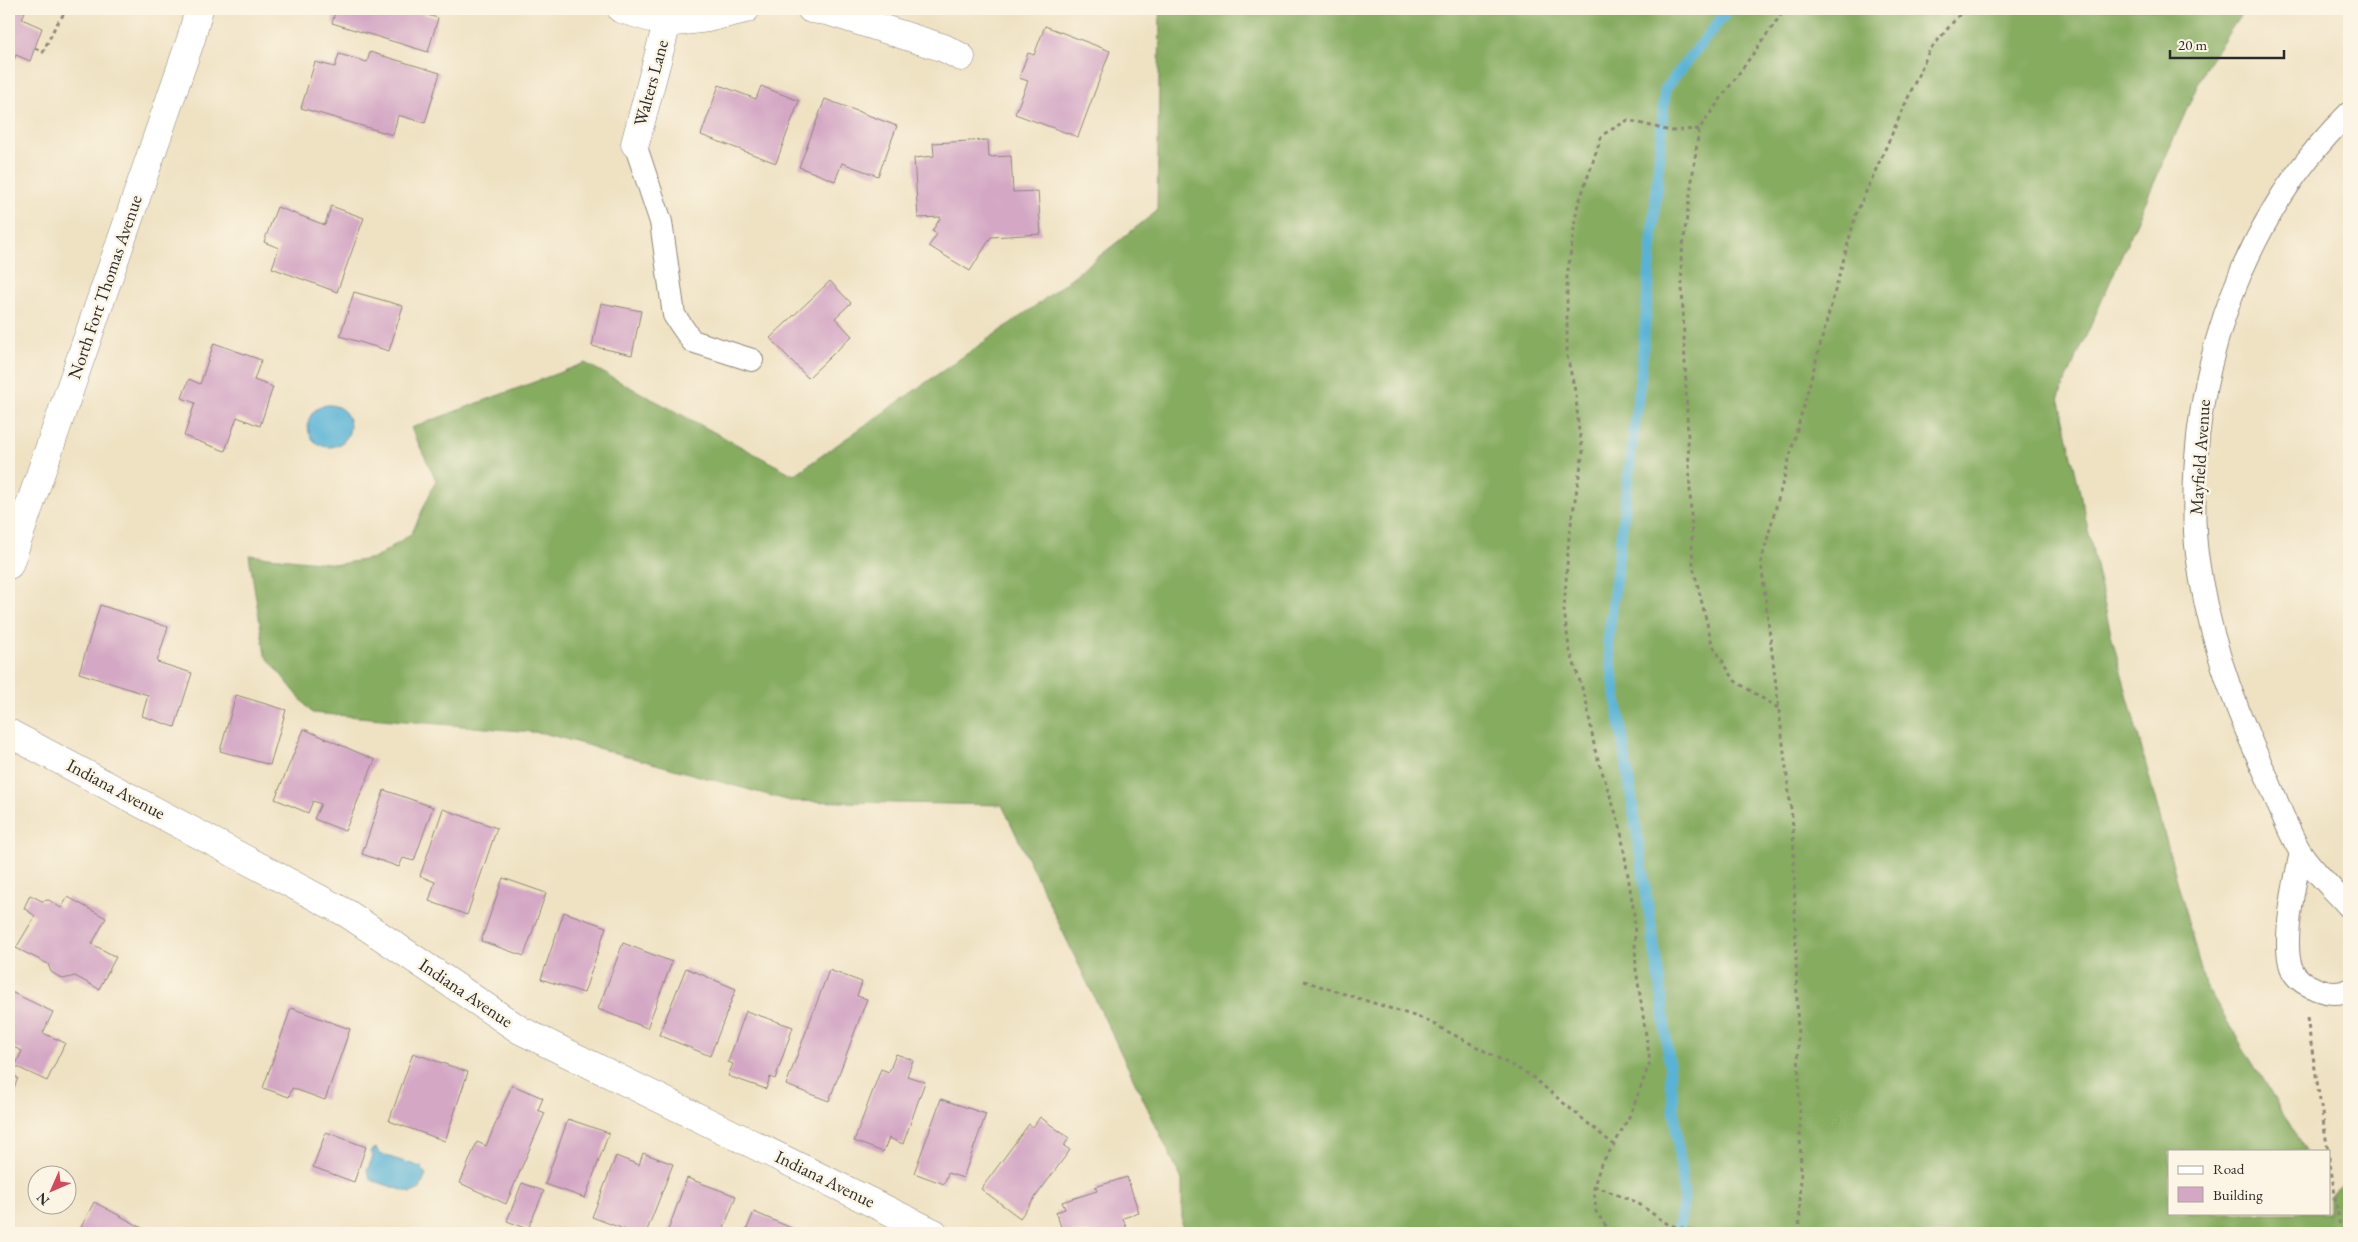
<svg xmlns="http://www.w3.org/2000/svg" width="2358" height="1242" font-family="'EB Garamond',serif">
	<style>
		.forest { fill: #86ac61; stroke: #586c46 }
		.water { fill: #58b3d6; stroke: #426f80 }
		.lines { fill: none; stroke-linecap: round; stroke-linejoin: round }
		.stream { stroke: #58b3d6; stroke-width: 11 }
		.building { fill: #d4a8c5 }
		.service-casing { stroke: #8d8677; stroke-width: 24 }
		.minor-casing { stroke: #8d8677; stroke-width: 29 }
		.path { stroke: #8d8677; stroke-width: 3; stroke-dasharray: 4 4; stroke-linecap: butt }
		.service { stroke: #fff; stroke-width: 22 }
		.minor { stroke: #fff; stroke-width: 28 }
		.labels { text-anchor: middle; stroke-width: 5; stroke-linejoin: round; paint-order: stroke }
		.street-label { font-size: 18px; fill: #2b2b2b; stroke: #fcf5e5 }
	</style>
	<rect width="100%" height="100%" fill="#fcf5e5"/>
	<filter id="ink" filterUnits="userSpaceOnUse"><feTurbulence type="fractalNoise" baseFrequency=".02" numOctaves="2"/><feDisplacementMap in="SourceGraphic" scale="10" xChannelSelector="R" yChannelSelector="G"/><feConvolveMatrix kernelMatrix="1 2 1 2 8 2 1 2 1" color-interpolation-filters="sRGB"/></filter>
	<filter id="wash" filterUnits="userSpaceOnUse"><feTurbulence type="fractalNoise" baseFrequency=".0096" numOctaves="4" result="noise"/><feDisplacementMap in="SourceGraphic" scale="20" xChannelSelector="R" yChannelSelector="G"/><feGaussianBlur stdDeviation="1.12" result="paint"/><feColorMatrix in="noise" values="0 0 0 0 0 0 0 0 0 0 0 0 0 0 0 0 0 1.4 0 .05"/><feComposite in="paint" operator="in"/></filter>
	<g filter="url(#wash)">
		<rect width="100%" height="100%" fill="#efe2c3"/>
		<!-- forest -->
		<path class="forest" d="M1160 9H2245L2206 66 2059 397 2111 634 2205 985 2306 1151H2169V1213H2329V1197L2349 1179V1233H1182V1180L1002 805 790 801 543 733 312 713 265 655 249 555 339 564 375 558 412 533 436 480 411 428 585 363 794 475 1038 304 1157 211Z"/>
		<!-- water -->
		<path class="water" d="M308 426a21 21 0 1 1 42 0a21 21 0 1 1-42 0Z
			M376 1148 380 1154 421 1167 426 1175 420 1189 411 1193 371 1180 367 1171 373 1156 370 1151Z"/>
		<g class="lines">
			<!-- stream -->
			<path class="stream" d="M1678 1233 1684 1199 1661 991 1608 643 1641 373 1665 89 1729 9"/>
		</g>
		<g id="blocks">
			<!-- building -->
			<path class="building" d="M9 9H26L22 19 42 28 30 61 16 55 9 73Z
				M336 9H413V11L438 18 428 52 332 23Z
				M1045 26 1110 51 1078 137 1015 114 1028 81 1019 78 1028 53 1034 55Z
				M370 52 440 73 425 123 398 115 393 135 301 108 315 62 335 67 339 54 367 62Z
				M719 85 756 99 761 86 799 101 776 163 701 135Z
				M825 99 897 126 878 176 842 163 835 181 799 167Z
				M988 140 989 157 1011 156 1013 192 1038 191 1041 234 991 237 970 271 929 246 937 234 932 231 941 217 918 218 914 158 934 156 933 143Z
				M331 206 364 218 337 292 272 268 279 248 264 242 277 207 325 225Z
				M830 281 851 303 835 318 852 336 808 378 770 338Z
				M354 292 403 306 389 351 340 336Z
				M601 303 641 311 632 355 592 346Z
				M214 343 261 360 254 380 273 387 260 426 237 417 225 451 184 436 195 403 182 398 189 379 200 384Z
				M100 605 168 627 157 662 192 673 175 727 142 716 148 695 79 673Z
				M236 695 286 710 270 765 220 751Z
				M304 729 375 760 345 831 314 819 321 804 313 801 308 813 275 799Z
				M384 790 433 807 414 861 403 858 399 867 362 854Z
				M443 809 497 828 467 915 429 901 435 882 420 876Z
				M503 878 546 893 524 956 481 941Z
				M30 895 42 901 49 900 61 908 68 897 106 918 92 944 116 957 99 989 75 976 63 979 51 972 48 964 16 948 35 916 24 908Z
				M564 912 606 927 584 993 541 979Z
				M623 943 672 962 647 1028 598 1009Z
				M686 968 736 989 710 1056 659 1035Z
				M829 970 862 982 857 996 867 999 829 1101 786 1085Z
				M9 991 53 1012 43 1033 65 1043 47 1081 15 1066 22 1051 9 1045Z
				M291 1008 350 1029 325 1100 292 1088 289 1097 263 1088Z
				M746 1011 793 1027 775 1079 770 1077 766 1089 728 1076 733 1064 728 1062Z
				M413 1053 468 1072 445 1141 389 1121Z
				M896 1054 913 1060 907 1076 925 1082 903 1144 889 1138 883 1152 854 1141 881 1069 889 1072Z
				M9 1074 18 1078 9 1100Z
				M512 1085 543 1098 538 1110 545 1113 506 1204 460 1183 477 1142 486 1146Z
				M941 1099 986 1114 963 1178 948 1173 944 1184 914 1173Z
				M1040 1117 1069 1138 1064 1146 1070 1150 1020 1218 981 1189 1029 1124 1033 1127Z
				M568 1119 609 1133 585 1198 545 1184Z
				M326 1132 366 1147 354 1182 313 1167Z
				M643 1153 673 1164 646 1233H634L592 1217 616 1156 639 1165Z
				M1127 1177 1139 1213 1123 1218 1128 1233H1063L1056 1212 1065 1209 1062 1202 1097 1191 1095 1187Z
				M687 1178 736 1196 722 1233H667Z
				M522 1183 544 1191 528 1229 507 1221Z
				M94 1202 152 1233H78Z
				M754 1212 796 1230 794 1233H745Z"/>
		</g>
	</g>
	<g filter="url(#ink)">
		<use href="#blocks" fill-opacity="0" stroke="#8d8677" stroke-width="1"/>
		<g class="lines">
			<defs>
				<path id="service" d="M2349 113C2256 204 2206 330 2196 458 2194 490 2193 523 2197 554 2207 632 2233 705 2266 775 2277 800 2286 828 2300 851 2311 869 2335 891 2349 907
					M635 144 661 222 674 315 692 341 752 360
					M2301 852C2295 880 2282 941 2291 967 2295 979 2305 984 2316 989 2326 993 2338 995 2349 990"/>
				<path id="minor" d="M621 9 667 23 708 18 746 9
					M811 9 827 11 944 48 961 57
					M635 144 667 23
					M9 565 191 39 199 9
					M9 733 348 914 520 1030 934 1233"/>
			</defs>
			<!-- service casing -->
			<use href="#service" class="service-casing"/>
			<!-- minor casing -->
			<use href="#minor" class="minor-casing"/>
			<!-- path -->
			<path class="path" d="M35 48 43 52 55 27 67 9
				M1778 708 1735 681 1712 644 1693 566 1681 260 1699 129 1785 9
				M1304 981 1424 1019 1530 1075 1614 1145
				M2307 1018 2328 1151
				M2329 1157 2341 1233
				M1594 1186 1636 1202 1669 1225 1704 1233
				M1611 1233 1596 1212 1594 1186 1601 1164 1614 1145 1631 1113 1650 1062 1636 969 1634 913 1620 826 1595 750 1586 700 1569 648 1564 610 1569 536 1583 452 1578 425 1576 395 1567 356V277L1577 208 1602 135 1628 120 1670 131 1699 129
				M1799 1233 1801 1174 1793 826 1761 562 1856 214 1929 51 1964 9"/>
			<!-- service -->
			<use href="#service" class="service"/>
			<!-- minor -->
			<use href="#minor" class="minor"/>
		</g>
	</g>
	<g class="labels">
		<!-- street labels -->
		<g class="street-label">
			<text transform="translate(651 83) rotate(-75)" y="6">Walters Lane</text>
			<text transform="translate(105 287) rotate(-71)" y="6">North Fort Thomas Avenue</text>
			<text transform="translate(2200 457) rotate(-86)" y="6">Mayfield Avenue</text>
			<text transform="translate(116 789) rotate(28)" y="6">Indiana Avenue</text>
			<text transform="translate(466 993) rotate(34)" y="6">Indiana Avenue</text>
			<text transform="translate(825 1179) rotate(26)" y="6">Indiana Avenue</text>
		</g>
	</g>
	<!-- margin -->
	<rect width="2358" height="1242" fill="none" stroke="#fcf5e5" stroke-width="30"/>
	<!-- legend -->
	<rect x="2168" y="1150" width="162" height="65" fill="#fcf5e5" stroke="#a8a49b"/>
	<rect x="2178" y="1166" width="25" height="8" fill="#ffffff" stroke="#a8a49b"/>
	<text x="2213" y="1174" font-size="15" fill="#2b2b2b">Road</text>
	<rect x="2178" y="1187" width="25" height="15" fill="#d4a8c5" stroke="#a8a49b"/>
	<text x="2213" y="1200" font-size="15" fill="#2b2b2b">Building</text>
	<!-- north arrow -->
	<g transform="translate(52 1190) rotate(225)"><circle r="24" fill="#fcf5e5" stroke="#a8a49b"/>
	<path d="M0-4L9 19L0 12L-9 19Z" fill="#d1495b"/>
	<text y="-8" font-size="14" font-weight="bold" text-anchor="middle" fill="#2b2b2b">N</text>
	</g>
	<!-- scale -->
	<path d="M2170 50v8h114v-8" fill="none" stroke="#2b2b2b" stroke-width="2.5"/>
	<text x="2178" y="50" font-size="15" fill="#2b2b2b" stroke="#fcf5e5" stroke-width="4" paint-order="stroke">20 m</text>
</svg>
